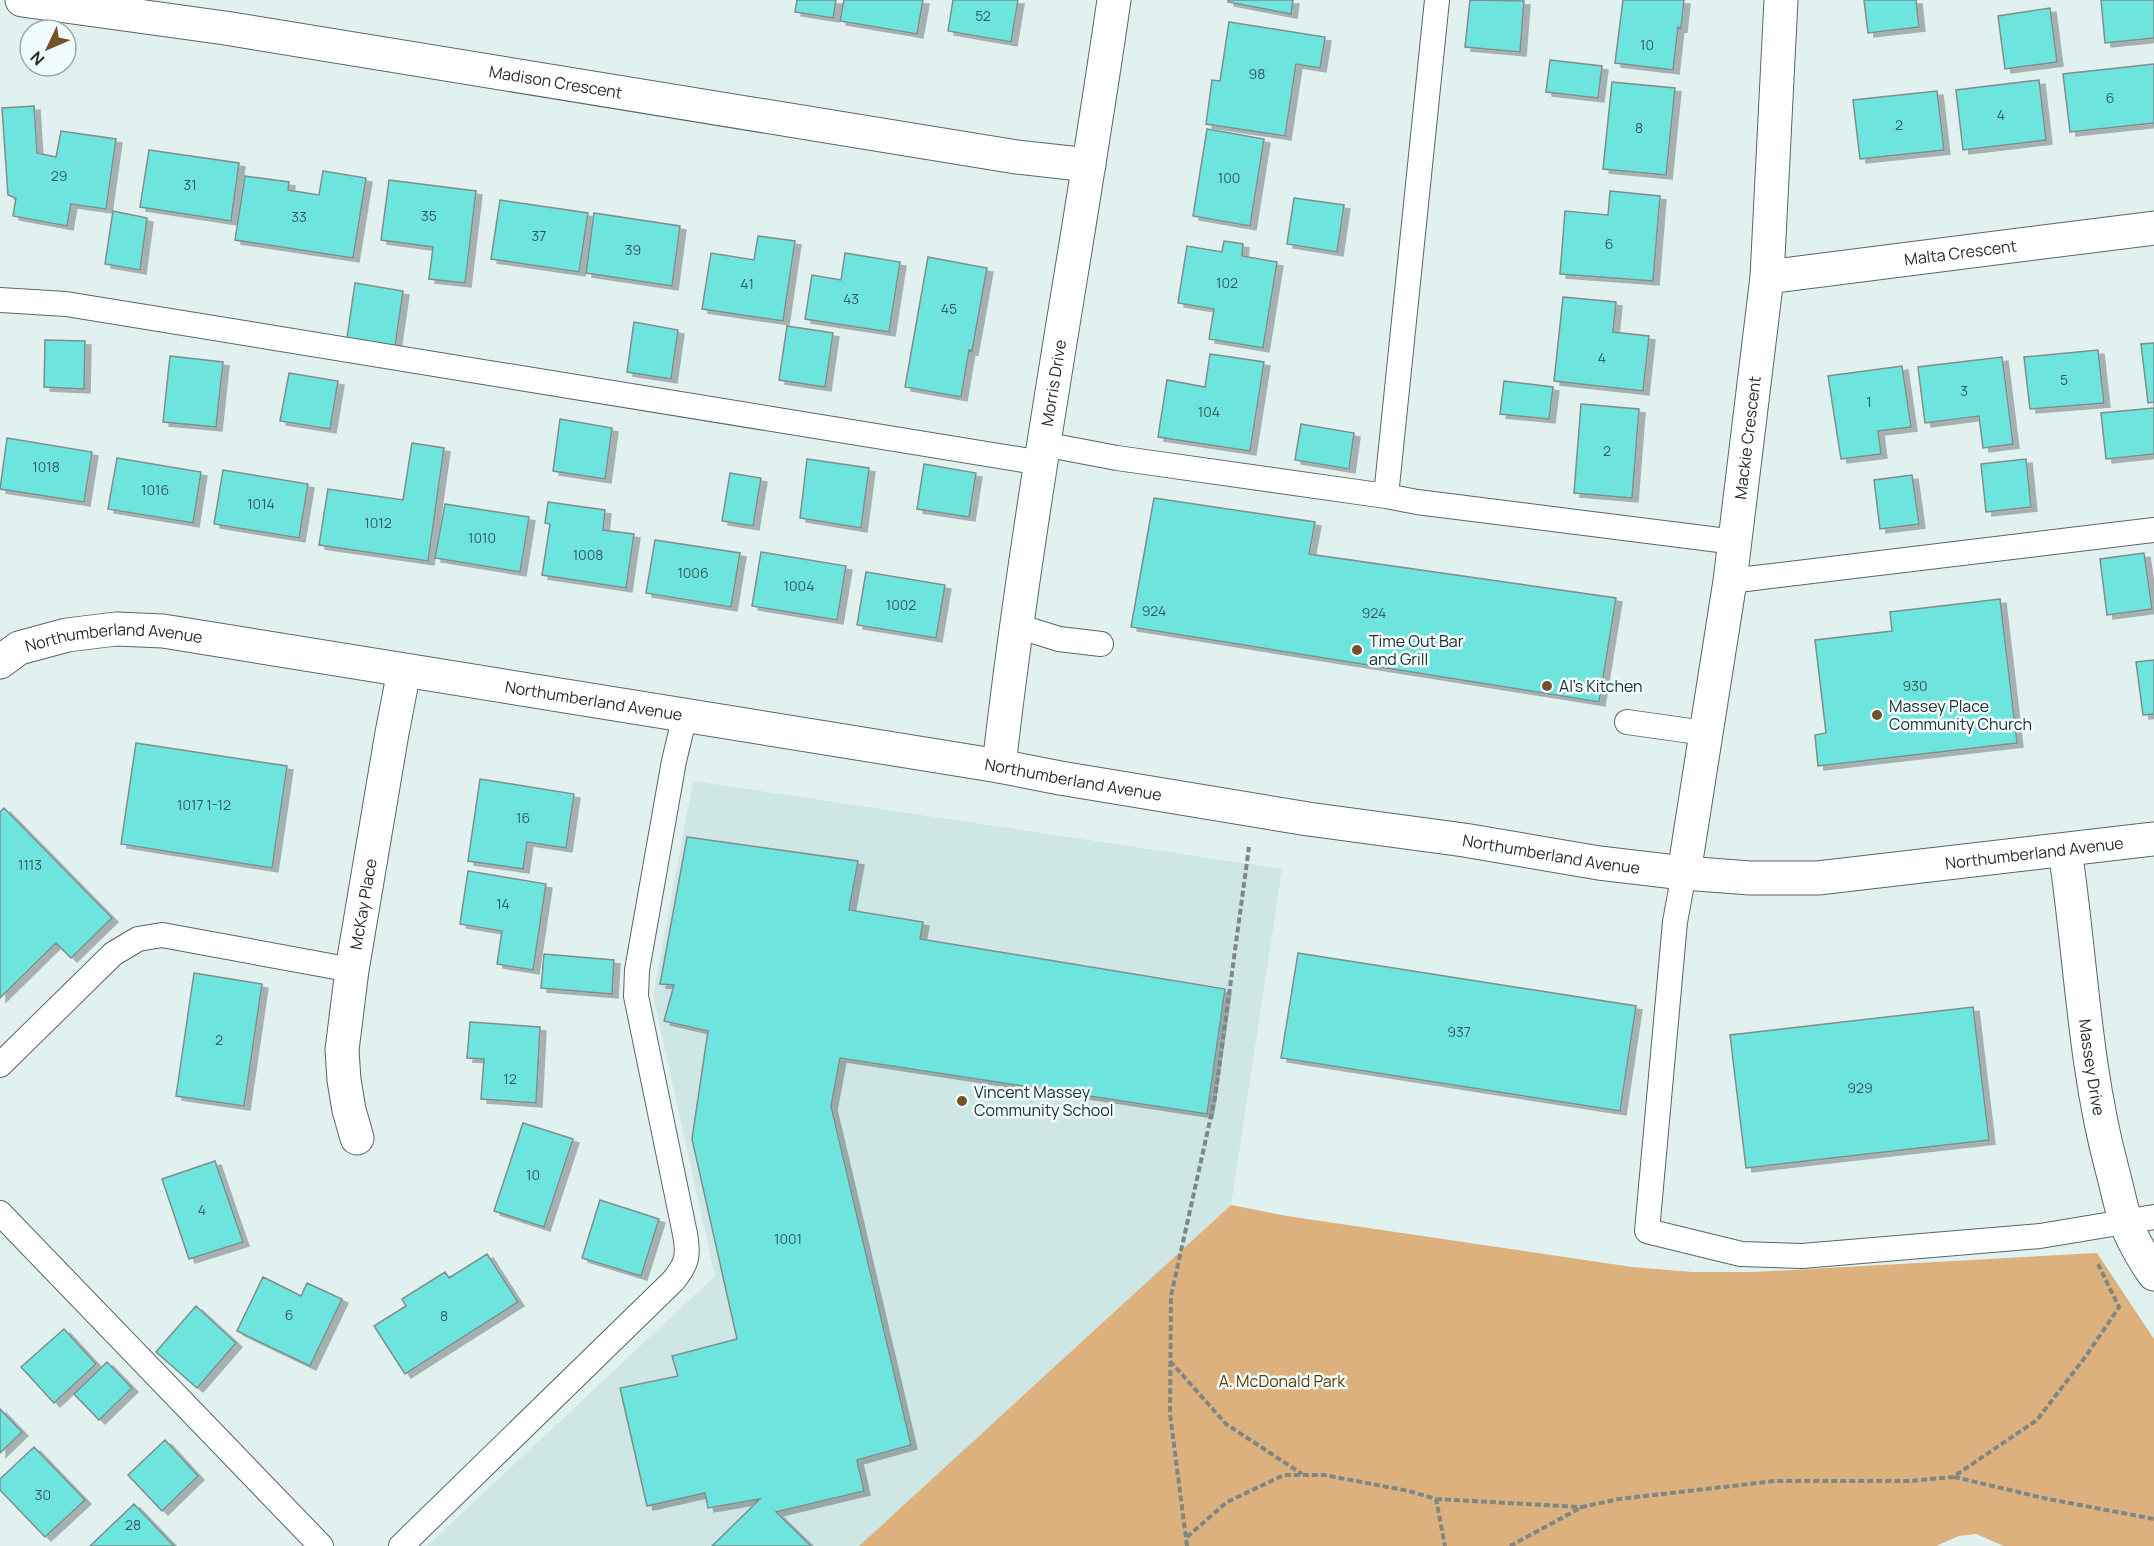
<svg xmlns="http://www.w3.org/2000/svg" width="2154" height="1546" font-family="Manrope,sans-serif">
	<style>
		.built { fill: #cee6e4 }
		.green { fill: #ddb17e }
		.building { fill: #6de4de; stroke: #7f8d8c; stroke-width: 1.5; filter: url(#shadow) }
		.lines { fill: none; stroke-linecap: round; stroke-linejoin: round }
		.service-casing { stroke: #596665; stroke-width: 26 }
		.minor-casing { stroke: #596665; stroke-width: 35 }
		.path { stroke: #7d8786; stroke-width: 4; stroke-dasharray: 6 3; stroke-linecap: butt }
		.service { stroke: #fff; stroke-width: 24 }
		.minor { stroke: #fff; stroke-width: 33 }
		.poi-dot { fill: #745229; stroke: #effefd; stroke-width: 2 }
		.labels { text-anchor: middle; stroke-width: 5; stroke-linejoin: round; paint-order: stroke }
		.number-label { font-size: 14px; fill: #385b58 }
		.street-label { font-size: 16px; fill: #272d2c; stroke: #effefd }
		.poi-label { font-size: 16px; fill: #272d2c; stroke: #effefd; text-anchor: start }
		.park-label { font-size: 16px; fill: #5f3a01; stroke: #effefd }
	</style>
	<defs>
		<filter id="shadow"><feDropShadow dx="6" dy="4" stdDeviation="0" flood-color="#0004"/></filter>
	</defs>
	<rect width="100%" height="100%" fill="#e1f1f0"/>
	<!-- built -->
	<path class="built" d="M693 781 1282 869 1231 1205 859 1546H427L715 1276 653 996Z"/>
	<!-- green -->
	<path class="green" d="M1231 1205 1287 1216 1632 1267 1693 1272H1754L2097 1253 2154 1339V1546H2004L1976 1534 1959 1536 1936 1546H859Z"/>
	<!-- building -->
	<path class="building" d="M797 0H836L833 18 795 12Z
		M844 0H923L917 34 840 21Z
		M953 0H1018L1011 42 948 31Z
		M1228 0H1293L1291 14 1228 2Z
		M1470 0 1524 1 1520 52 1465 47Z
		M1623 0H1684L1681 28 1678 27 1673 70 1615 63Z
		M1864 0H1916L1919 27 1868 33Z
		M2101 0H2154V38L2105 43Z
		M2050 8 2057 62 2005 69 1998 16Z
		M1229 22 1325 37 1320 68 1296 64 1285 136 1206 124 1212 80 1220 81Z
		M1550 60 1602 66 1598 98 1546 92Z
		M2154 64V123L2070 132 2063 74Z
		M2039 80 2046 140 1963 150 1956 90Z
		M1612 82 1675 88 1666 175 1603 169Z
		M1937 91 1944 150 1860 159 1853 100Z
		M34 106 37 153 56 157 61 131 116 139 106 209 71 204 67 226 13 216 16 198 8 195 2 108Z
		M1207 129 1264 139 1250 226 1193 216Z
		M149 150 239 163 231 221 140 207Z
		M323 171 366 178 353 258 235 240 245 176 289 182 288 190 319 195Z
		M389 180 476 191 465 283 429 279 433 247 381 240Z
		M1610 191 1660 196 1653 281 1560 274 1565 211 1608 215Z
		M1294 198 1344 205 1337 252 1287 244Z
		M500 200 588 213 579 272 491 259Z
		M113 211 147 218 140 270 105 264Z
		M594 213 680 226 672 286 586 273Z
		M758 236 795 241 783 321 702 309 711 253 754 260Z
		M1224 241 1243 244 1242 256 1277 262 1263 348 1209 339 1214 309 1178 303 1187 246 1222 252Z
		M845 253 900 262 889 332 805 319 812 275 841 280Z
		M928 257 987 268 972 351 969 350 961 397 905 387Z
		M355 283 403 291 395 346 347 338Z
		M1563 297 1616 302 1613 332 1649 336 1643 391 1554 381Z
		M634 322 678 330 671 379 627 372Z
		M787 326 833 333 825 387 779 380Z
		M45 340 85 341 84 389 44 387Z
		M2154 343V402L2148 403 2141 344Z
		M2098 350 2104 403 2030 409 2024 357Z
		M1210 354 1264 362 1250 451 1158 437 1167 380 1205 387Z
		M170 356 223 362 216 427 163 422Z
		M2002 357 2013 444 1983 448 1979 416 1925 423 1918 367Z
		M1902 366 1911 427 1878 431 1881 454 1841 459 1828 376Z
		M289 373 338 381 330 429 280 421Z
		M1504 381 1553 387 1549 419 1500 414Z
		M1581 404 1639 409 1632 498 1574 493Z
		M2154 408V454L2106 459 2101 413Z
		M560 419 612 428 605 479 553 471Z
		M1301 424 1354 433 1349 469 1295 460Z
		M7 438 92 452 84 502 0 489Z
		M412 443 444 448 428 561 319 545 328 489 403 500Z
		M117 458 201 472 193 523 108 509Z
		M807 459 869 468 861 528 800 518Z
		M2026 459 2031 507 1986 512 1981 464Z
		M924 464 976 473 969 517 917 509Z
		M223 470 308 484 299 538 214 524Z
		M730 473 761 478 753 526 722 521Z
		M1912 475 1919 524 1880 529 1874 480Z
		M1154 498 1315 522 1309 554 1616 598 1599 702 1131 627Z
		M548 502 605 510 603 530 634 534 626 588 542 575 550 524 545 523Z
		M445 504 529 517 520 572 435 558Z
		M655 540 740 553 731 607 646 593Z
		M761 552 846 566 837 620 752 606Z
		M2144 553 2152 609 2107 615 2100 559Z
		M866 572 945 585 936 638 857 625Z
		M2000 599 2017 743 1818 766 1815 735 1826 733 1815 640 1892 631 1890 612Z
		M2154 660V714L2143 715 2136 662Z
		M136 743 287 766 272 868 121 844Z
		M480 779 574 794 566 848 527 842 523 869 468 861Z
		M4 808 112 918 71 958 56 943 0 998V812Z
		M687 837 858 861 849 910 923 922 920 939 1225 989 1207 1114 840 1058 831 1106 911 1445 857 1460 864 1491 776 1512 811 1546H712L760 1499 708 1508 705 1493 647 1506 620 1388 678 1376 672 1356 737 1339 692 1139 708 1031 664 1021 674 985 660 984Z
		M468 871 546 884 533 970 497 964 502 931 460 924Z
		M1298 953 1636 1006 1620 1111 1281 1058Z
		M544 954 614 960 612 994 541 988Z
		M194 973 262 984 244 1106 176 1096Z
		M1973 1007 1989 1140 1746 1168 1730 1035Z
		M470 1022 540 1027 536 1103 481 1099 484 1059 467 1058Z
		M523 1123 573 1139 544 1227 494 1211Z
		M215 1161 243 1242 189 1259 162 1179Z
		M600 1200 659 1219 641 1276 582 1258Z
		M487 1254 518 1302 405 1374 374 1326 406 1306 402 1299 445 1272 449 1278Z
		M263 1277 301 1296 307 1283 342 1299 310 1366 237 1331Z
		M196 1306 236 1343 197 1388 156 1352Z
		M64 1329 96 1364 54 1403 21 1367Z
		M107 1362 132 1388 99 1420 74 1394Z
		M0 1409 22 1432 0 1453Z
		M165 1440 198 1476 162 1511 128 1475Z
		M34 1447 85 1500 45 1537 0 1490V1479Z
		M134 1504 174 1546H90Z"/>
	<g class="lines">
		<defs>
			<path id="service" d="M1437 0 1386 496 1417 502 1735 542
				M0 300 66 304 1042 463
				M1043 444 1117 458 1386 496
				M1730 581 2154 530
				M1017 626 1059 639 1101 644
				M1627 722 1705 733
				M1684 873 1675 922 1647 1231 1741 1254 1802 1256 2040 1236 2154 1217
				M0 1065 113 954 138 939 162 935 352 970
				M0 1213 321 1546
				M401 1546 673 1281C687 1264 689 1256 685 1234L636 996 637 970 674 761 685 715"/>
			<g id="minor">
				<path id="s1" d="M22 0 225 28 1016 157 1089 165"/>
				<path id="s2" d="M1767 277 2154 228"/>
				<path id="s3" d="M0 662 19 648 67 635 116 629 163 631 999 766 1060 778 1308 819 1464 840 1599 863 1684 873 1750 878H1818L2154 839"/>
				<path id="s4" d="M999 766C1028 509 1077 256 1114 0"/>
				<path id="s5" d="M2065 850C2081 957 2084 1065 2112 1169 2117 1187 2120 1205 2126 1222 2132 1240 2143 1258 2154 1274"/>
				<path id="s6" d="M1684 873 1730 581 1767 277 1781 0"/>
				<path id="s7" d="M357 1138 349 1110 344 1080 342 1050 352 970 392 733 404 671"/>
			</g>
		</defs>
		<!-- service casing -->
		<use href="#service" class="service-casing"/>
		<!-- minor casing -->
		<use href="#minor" class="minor-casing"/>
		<!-- path -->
		<path class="path" d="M1170 1361 1226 1424 1302 1474
			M1954 1477 2048 1499 2154 1519
			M1436 1499 1582 1507
			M1187 1537 1227 1502 1284 1475H1324L1409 1491 1436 1499 1445 1546
			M1187 1546 1170 1414 1171 1296 1215 1098 1249 847
			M1510 1546 1582 1507 1619 1499 1775 1481H1909L1953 1477 2037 1420 2086 1356 2119 1307 2097 1262"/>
		<!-- service -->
		<use href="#service" class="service"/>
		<!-- minor -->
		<use href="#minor" class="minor"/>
	</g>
	<!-- markers -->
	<g class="poi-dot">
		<circle cx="1357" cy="650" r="6"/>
		<circle cx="1547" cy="686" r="6"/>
		<circle cx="1877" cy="715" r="6"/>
		<circle cx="962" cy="1101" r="6"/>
	</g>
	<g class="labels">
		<!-- number labels -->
		<g class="number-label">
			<text x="983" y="21">52</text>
			<text x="1647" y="50">10</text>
			<text x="1257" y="79">98</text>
			<text x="2110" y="103">6</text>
			<text x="2001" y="120">4</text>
			<text x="1899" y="130">2</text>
			<text x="1639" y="133">8</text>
			<text x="59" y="181">29</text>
			<text x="1229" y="183">100</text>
			<text x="190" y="190">31</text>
			<text x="429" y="221">35</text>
			<text x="299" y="222">33</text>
			<text x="539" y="241">37</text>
			<text x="1609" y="249">6</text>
			<text x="633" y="255">39</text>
			<text x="1227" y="288">102</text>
			<text x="747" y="289">41</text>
			<text x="851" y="304">43</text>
			<text x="949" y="314">45</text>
			<text x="1602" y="363">4</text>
			<text x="2064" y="385">5</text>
			<text x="1964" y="396">3</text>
			<text x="1869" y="407">1</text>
			<text x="1209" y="417">104</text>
			<text x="1607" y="456">2</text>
			<text x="46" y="472">1018</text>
			<text x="155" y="495">1016</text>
			<text x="261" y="509">1014</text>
			<text x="378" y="528">1012</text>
			<text x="482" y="543">1010</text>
			<text x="588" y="560">1008</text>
			<text x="693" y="578">1006</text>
			<text x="799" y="591">1004</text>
			<text x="901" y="610">1002</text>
			<text x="1154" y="616">924</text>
			<text x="1374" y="618">924</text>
			<text x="1915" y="691">930</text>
			<text x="204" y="810">1017 1-12</text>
			<text x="523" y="823">16</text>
			<text x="30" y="870">1113</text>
			<text x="503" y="909">14</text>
			<text x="1459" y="1037">937</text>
			<text x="219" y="1045">2</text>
			<text x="510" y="1084">12</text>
			<text x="1860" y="1093">929</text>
			<text x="533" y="1180">10</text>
			<text x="202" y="1215">4</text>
			<text x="788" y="1244">1001</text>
			<text x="289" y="1320">6</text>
			<text x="444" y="1321">8</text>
			<text x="43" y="1500">30</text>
			<text x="133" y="1530">28</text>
		</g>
		<!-- street labels -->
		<g class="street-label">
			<text dy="6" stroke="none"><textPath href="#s1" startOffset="540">Madison Crescent</textPath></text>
			<text dy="6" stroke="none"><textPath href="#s2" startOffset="195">Malta Crescent</textPath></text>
			<text dy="6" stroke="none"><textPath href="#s4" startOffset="387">Morris Drive</textPath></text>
			<text dy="6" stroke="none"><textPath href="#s6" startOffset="440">Mackie Crescent</textPath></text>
			<text dy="6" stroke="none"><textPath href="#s3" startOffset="120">Northumberland Avenue</textPath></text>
			<text dy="6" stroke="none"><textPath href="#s3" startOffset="606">Northumberland Avenue</textPath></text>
			<text dy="6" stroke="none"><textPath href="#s3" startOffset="1092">Northumberland Avenue</textPath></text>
			<text dy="6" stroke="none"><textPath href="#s3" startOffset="2062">Northumberland Avenue</textPath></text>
			<text dy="6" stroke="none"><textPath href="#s3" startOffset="1576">Northumberland Avenue</textPath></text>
			<text dy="6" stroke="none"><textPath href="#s7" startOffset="237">McKay Place</textPath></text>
			<text dy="6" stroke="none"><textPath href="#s5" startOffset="219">Massey Drive</textPath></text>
		</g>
		<!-- poi labels -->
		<g class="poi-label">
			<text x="1369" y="647">Time Out Bar<tspan x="1369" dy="18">and Grill</tspan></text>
			<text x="1559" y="692">Al's Kitchen</text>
			<text x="1889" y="712">Massey Place<tspan x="1889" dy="18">Community Church</tspan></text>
			<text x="974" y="1098">Vincent Massey<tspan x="974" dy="18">Community School</tspan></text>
		</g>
		<!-- park labels -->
		<g class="park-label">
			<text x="1282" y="1387">A. McDonald Park</text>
		</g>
	</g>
	<!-- north arrow -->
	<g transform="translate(48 48) rotate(226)"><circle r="28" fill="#effefd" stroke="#9faaa9" stroke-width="1.5"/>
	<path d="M0-4.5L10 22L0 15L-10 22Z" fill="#745229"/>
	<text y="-9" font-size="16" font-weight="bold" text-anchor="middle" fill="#272d2c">N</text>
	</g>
</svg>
